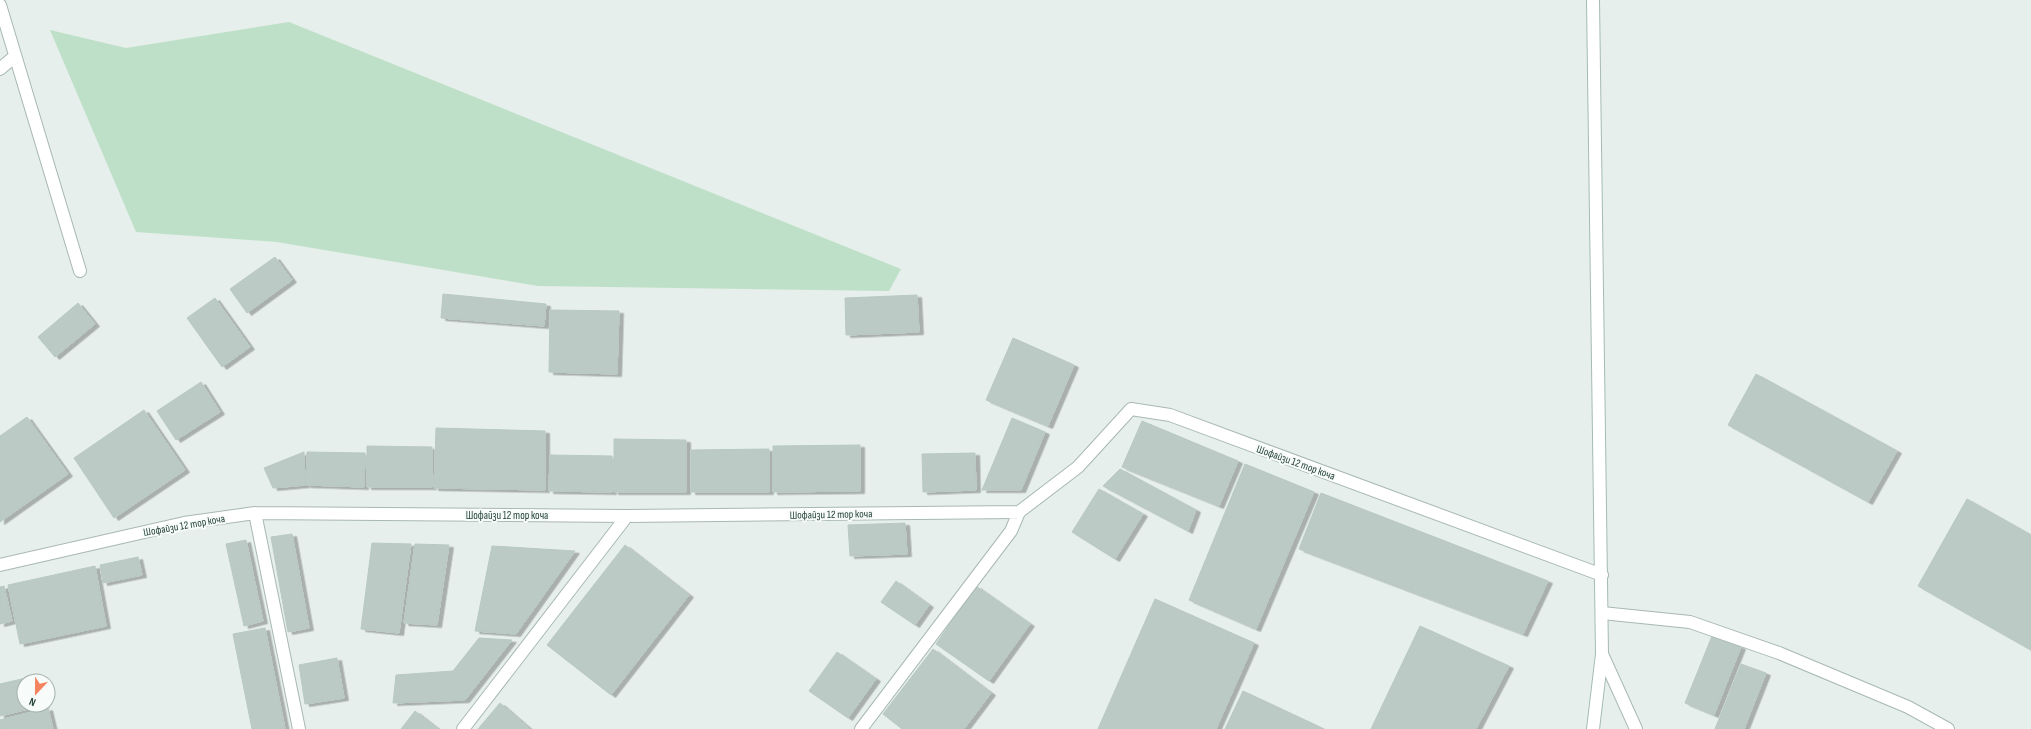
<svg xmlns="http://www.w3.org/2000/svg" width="2031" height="729" font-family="'Sofia Sans Condensed',sans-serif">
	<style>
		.green { fill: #bfe0c8 }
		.building { fill: #bbcac4; stroke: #b8c9c2; filter: url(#shadow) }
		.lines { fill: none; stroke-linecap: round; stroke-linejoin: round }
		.service-casing { stroke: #a8b8b2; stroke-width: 14 }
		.minor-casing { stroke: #a8b8b2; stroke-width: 14 }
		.secondary-casing { stroke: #a4bbb3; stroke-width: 14 }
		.service { stroke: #fff; stroke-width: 12 }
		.minor { stroke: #fff; stroke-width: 12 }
		.secondary { stroke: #fff; stroke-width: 12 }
		.labels { text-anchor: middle; stroke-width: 4; stroke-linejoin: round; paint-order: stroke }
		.street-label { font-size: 11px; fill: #24423a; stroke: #f7fbf9 }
	</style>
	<defs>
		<filter id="shadow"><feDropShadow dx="4.5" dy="2.5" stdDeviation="0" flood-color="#0004"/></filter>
	</defs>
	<rect width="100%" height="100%" fill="#e6efeb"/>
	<!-- green -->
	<path class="green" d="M289 22 901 269 889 291 538 286 277 242 136 232 50 30 126 48Z"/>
	<!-- building -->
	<path class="building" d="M275 257 292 280 247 313 230 289Z
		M443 294 546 304 544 326 441 318Z
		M917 295 919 332 846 335 845 298Z
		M215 298 250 347 222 367 187 318Z
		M78 303 95 324 55 357 38 337Z
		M550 310 619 311 617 374 549 372Z
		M1013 338 1074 365 1048 426 986 400Z
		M1756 374 1897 451 1868 502 1728 425Z
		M201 382 220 412 176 440 157 411Z
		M144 410 185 470 114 518 74 458Z
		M27 417 68 474 0 522V436Z
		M1012 418 1045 432 1021 490H982Z
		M1142 421 1238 461 1219 506 1122 467Z
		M436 428 545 431V490L434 488Z
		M614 439 686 440V492H614Z
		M860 445V491L773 492V446Z
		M367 446 432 447V487H367Z
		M769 449V492H691V450Z
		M304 452 305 485 273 488 264 468Z
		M307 452 365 453 364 487 306 485Z
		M975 453 976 490 923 492 922 454Z
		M550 455 612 456V492L549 491Z
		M1245 464 1314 492 1256 629 1189 600Z
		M1120 469 1196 510 1188 531 1103 486Z
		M1099 489 1143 514 1115 559 1072 532Z
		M1321 493 1548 581 1523 634 1299 549Z
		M1967 499 2031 535V650L1918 586Z
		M905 523 907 554 850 556 848 525Z
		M292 534 309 628 288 632 271 537Z
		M246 540 263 621 244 626 226 544Z
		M372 543 411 544 399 633 361 629Z
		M415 544 449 545 437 625 404 623Z
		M625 545 689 595 611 695 547 645Z
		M492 546 575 551 516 634 475 631Z
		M138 557 142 575 103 583 100 565Z
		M95 566 106 626 20 644 8 585Z
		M896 581 929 605 915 625 881 602Z
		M4 586 12 621 0 624V587Z
		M976 586 1030 624 989 681 936 644Z
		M1155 599 1254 643 1216 729H1098Z
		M1420 626 1509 666 1476 729H1371Z
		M265 628 285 729H252L233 634Z
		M1712 636 1741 647 1714 715 1685 703Z
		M479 638 512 640 465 700 393 703 396 675 453 671Z
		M933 649 991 693 964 729H902L883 714Z
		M837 652 876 679 848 718 809 691Z
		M337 658 344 698 305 704 299 665Z
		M1741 664 1766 673 1744 729H1715Z
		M39 675 41 681H24V705H45L0 716V684Z
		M1243 691 1324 729H1225Z
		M500 703 530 729H478Z
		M48 708 53 729H0V720Z
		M415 711 438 729H401Z"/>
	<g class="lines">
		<defs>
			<path id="service" d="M1602 613 1690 622 1779 653 1908 707 1948 729
				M1602 654 1636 729"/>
			<path id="minor" d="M0 5 80 271
				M0 69 14 57
				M255 513 299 729
				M0 565 184 523 255 513 627 516 1019 512 1078 467 1131 409 1170 415 1602 575
				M463 729 627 516
				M861 729 1011 531 1019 512"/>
			<path id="secondary" d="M1593 729 1602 654 1593 0"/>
		</defs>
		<!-- service casing -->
		<use href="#service" class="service-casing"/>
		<!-- minor casing -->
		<use href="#minor" class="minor-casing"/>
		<!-- secondary casing -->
		<use href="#secondary" class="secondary-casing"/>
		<!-- service -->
		<use href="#service" class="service"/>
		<!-- minor -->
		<use href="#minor" class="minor"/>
		<!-- secondary -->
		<use href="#secondary" class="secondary"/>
	</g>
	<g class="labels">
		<!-- street labels -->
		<g class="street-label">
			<text transform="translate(1296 462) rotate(20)" y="4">Шофайзи 12 тор коча</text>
			<text transform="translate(831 514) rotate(-1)" y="4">Шофайзи 12 тор коча</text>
			<text x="507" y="519">Шофайзи 12 тор коча</text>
			<text transform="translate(184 525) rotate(-10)" y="4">Шофайзи 12 тор коча</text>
		</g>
	</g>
	<!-- north arrow -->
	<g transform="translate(36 693) rotate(202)"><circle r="19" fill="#f7fbf9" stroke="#a3b1ad"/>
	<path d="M0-3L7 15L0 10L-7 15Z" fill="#f4845f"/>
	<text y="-6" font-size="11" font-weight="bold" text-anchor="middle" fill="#24423a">N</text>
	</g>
</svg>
